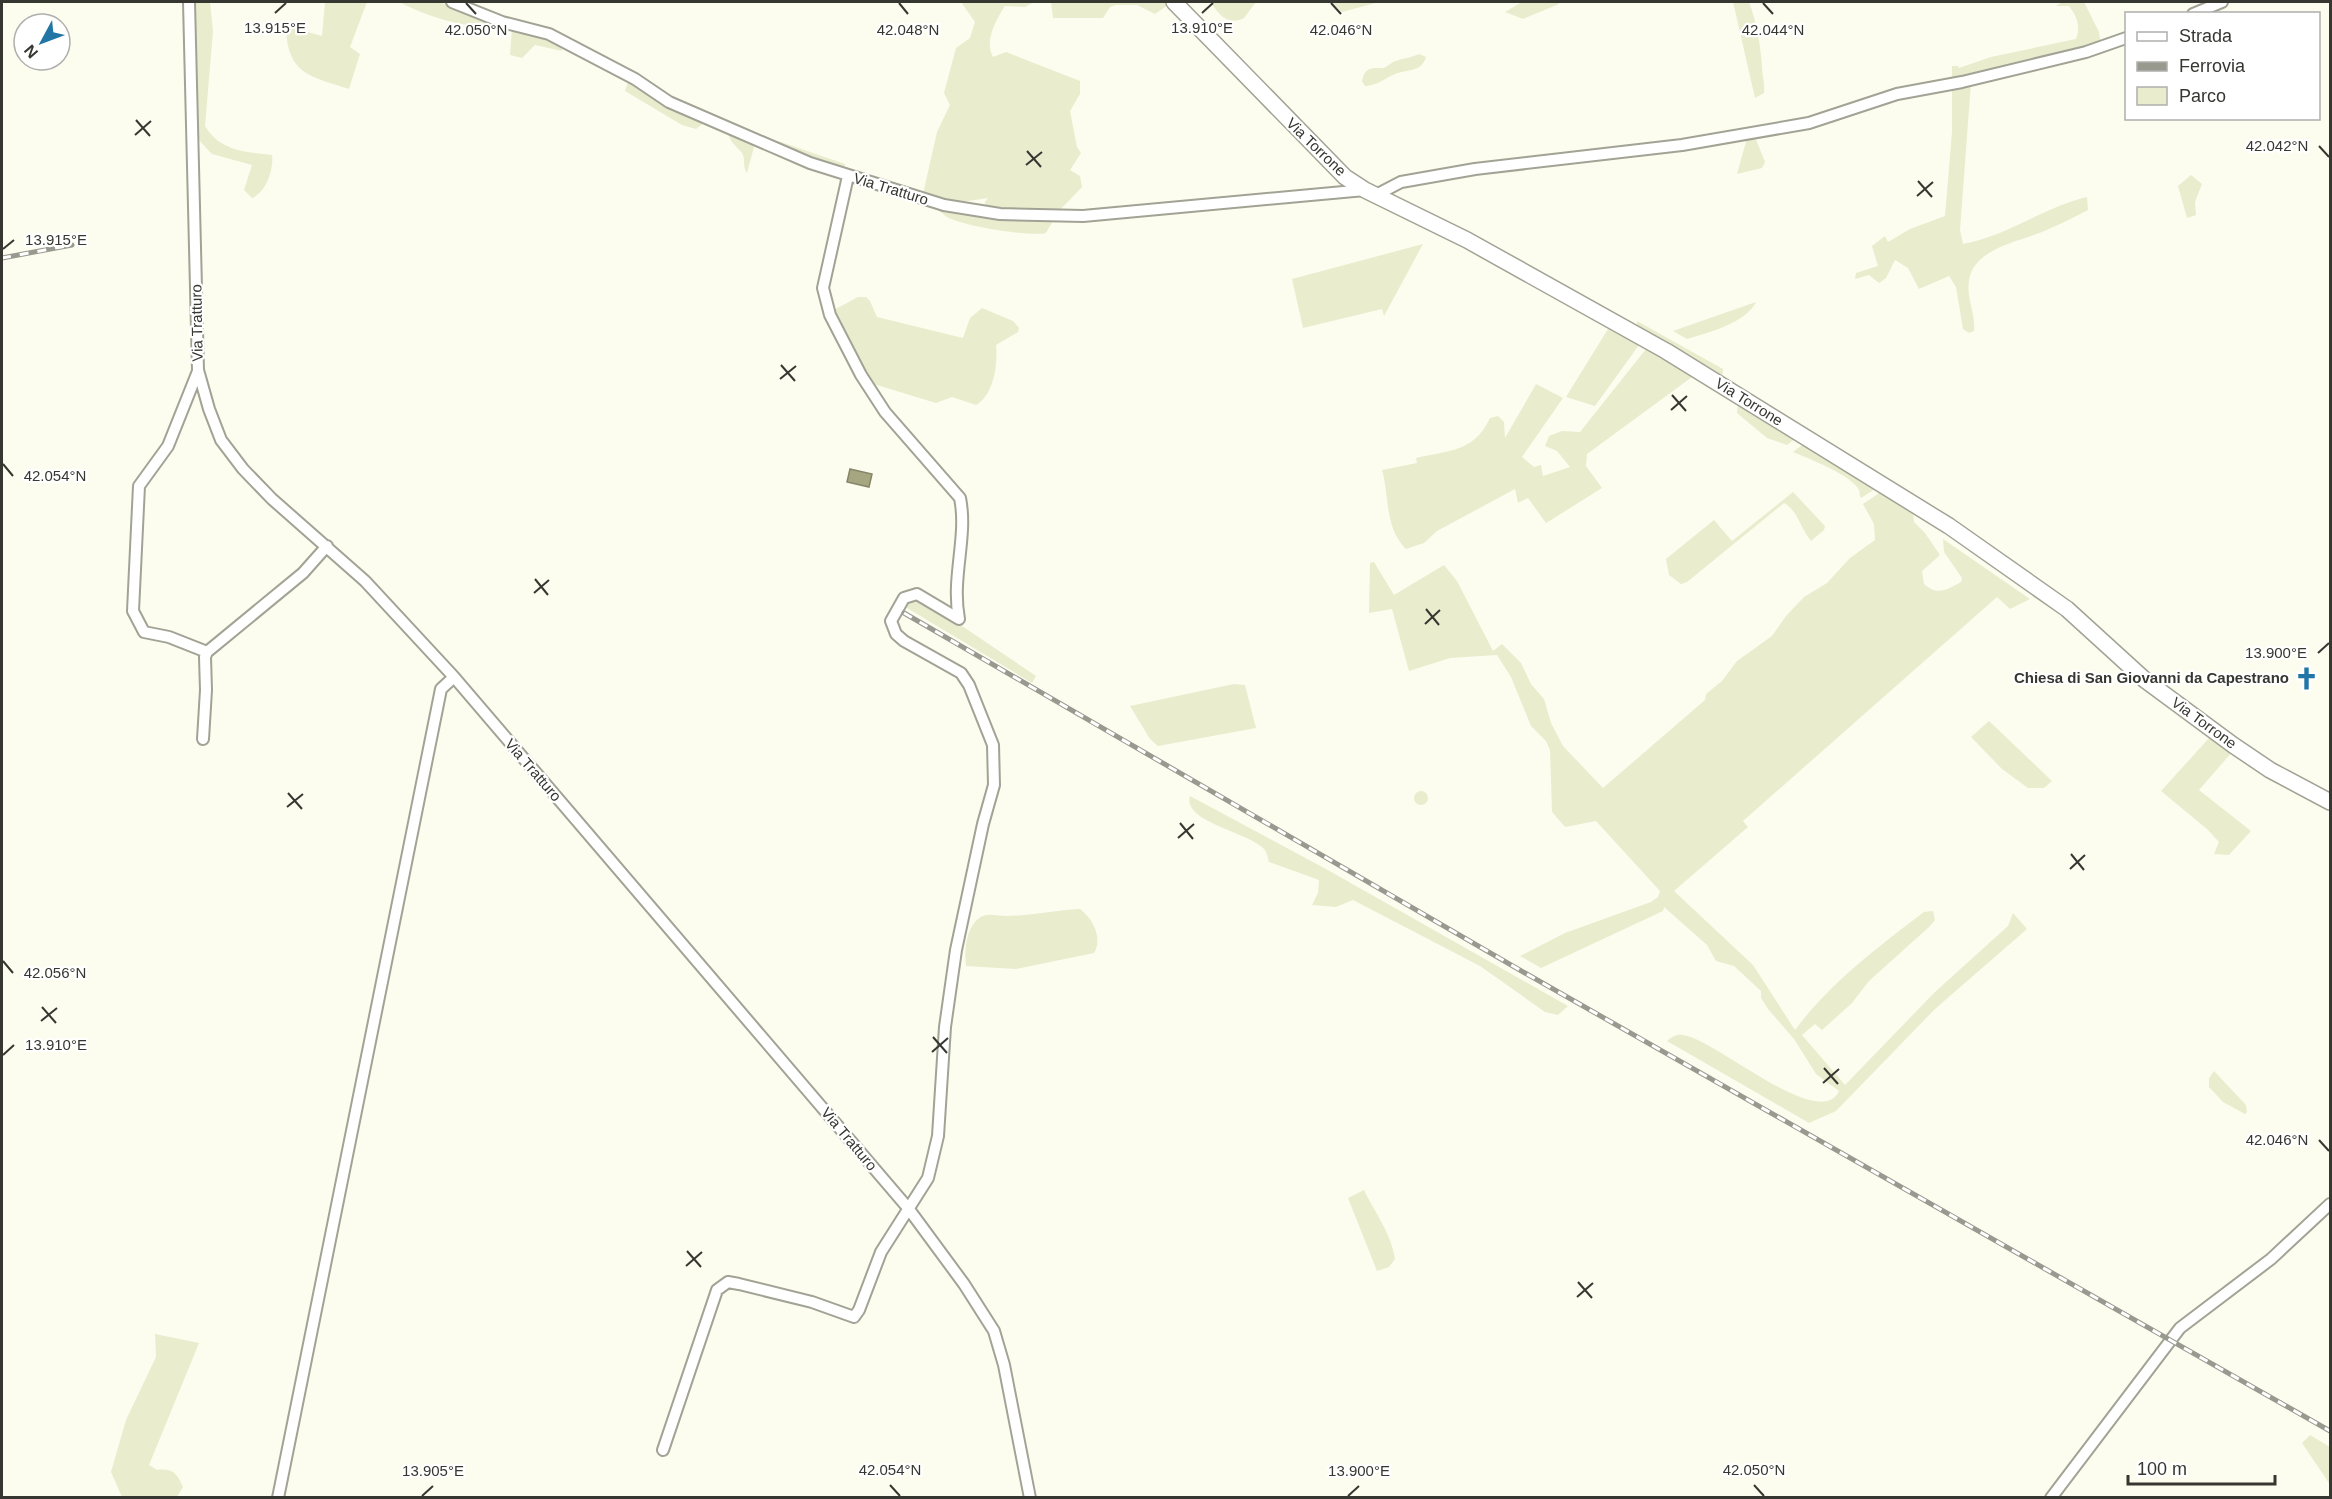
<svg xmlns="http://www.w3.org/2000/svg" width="2332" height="1499" font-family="Helvetica,sans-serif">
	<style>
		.green { fill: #eaecce; fill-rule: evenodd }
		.water { fill: #a6a781; stroke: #848569; stroke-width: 1.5 }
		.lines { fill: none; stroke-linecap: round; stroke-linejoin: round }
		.street-casing { stroke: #a2a395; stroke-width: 14 }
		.secondary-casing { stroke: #a2a395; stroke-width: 18 }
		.street { stroke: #fff; stroke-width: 10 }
		.secondary { stroke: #fff; stroke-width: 15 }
		.rail-casing { stroke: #98998f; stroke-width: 5 }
		.rail { stroke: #fff; stroke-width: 3; stroke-dasharray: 9; stroke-linecap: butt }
		.ticks { fill: none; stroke: #363731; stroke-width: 2 }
		.labels { text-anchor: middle; stroke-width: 4.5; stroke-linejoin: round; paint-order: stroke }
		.street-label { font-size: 15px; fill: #363731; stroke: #fff }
		.poi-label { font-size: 15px; font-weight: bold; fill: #363731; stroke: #fff; text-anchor: end }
		.ticks-label { font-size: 15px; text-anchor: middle; fill: #363731; stroke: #fff; stroke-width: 4.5; stroke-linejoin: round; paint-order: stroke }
	</style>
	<rect width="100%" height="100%" fill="#fcfdee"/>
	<!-- green -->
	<path class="green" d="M193 2H210L213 31 205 126C220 151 245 152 272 155 274 169 266 193 252 198L244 190 252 165 212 154 195 136Z
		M325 2H367L350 47 360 54 349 89C309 76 287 74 286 26L322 36Z
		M399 2H439L491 22 489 28C457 25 428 17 399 2Z
		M961 2H1034L1025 7 1005 6C996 20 984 41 993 57L1006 52 1080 81V94L1070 111 1077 147 1081 153 1070 170 1080 176 1082 187 1058 212 1046 233C1029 237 963 226 947 217 938 211 930 202 923 194L937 132 950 105 944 93 956 48 970 38 975 22ZM988 198 985 202V215L960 211 962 202Z
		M1051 2H1165L1168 5 1155 14 1137 5H1116L1110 7 1103 18H1053Z
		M1211 2H1256L1244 18C1229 26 1218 15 1211 2Z
		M1331 2H1379L1342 12Z
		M1522 2H1559V4L1523 19 1505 12Z
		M1733 2H1749C1757 24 1760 42 1762 66 1762 76 1765 82 1764 93L1755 98Z
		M2062 2H2084L2099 32 2101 46 1971 83 1960 230 1963 244C2006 237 2044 207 2087 197L2088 210C2073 218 2058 225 2042 232 2017 242 1973 249 1969 281 1966 297 1976 315 1974 331L1969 333 1963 329 1956 287 1949 276 1919 289 1908 268 1895 260 1886 278 1879 283 1869 275 1855 279 1856 273 1878 266 1872 246 1885 236 1888 242 1910 229 1945 216 1952 132V66H1958L1959 68 1991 57 2076 39C2081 26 2077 17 2069 6H2056Z
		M512 28 561 43 562 51 535 45 522 58 510 55Z
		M1419 54 1426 57C1421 74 1406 68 1393 75 1382 80 1378 85 1365 86L1362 81C1365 67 1371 68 1383 68 1388 67 1391 62 1396 61 1403 58 1411 58 1419 54Z
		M628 82 705 122 696 129 682 125 625 91Z
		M728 132 755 143 747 173C742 166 746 160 742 153 736 145 730 143 728 132Z
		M1755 137 1765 162 1762 168 1737 174 1747 138Z
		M778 141 845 164 844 171 807 159 778 144Z
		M2191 175 2202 184 2195 202 2196 215 2187 218 2178 186Z
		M1423 244 1384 316 1382 309 1303 328 1292 279Z
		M858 297H866L870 301 877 317 963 338 970 318 982 308 1013 321 1019 328 1018 332 996 345C998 364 994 395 976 405L952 397 936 403 867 382 832 311Z
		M1756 302C1747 322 1708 333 1687 339L1673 331Z
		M1637 321 1723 369 1722 381 1637 329Z
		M1608 329 1639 345 1595 406 1566 397Z
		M1646 349 1692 377 1587 454 1586 466 1602 488 1546 523 1528 498 1518 503 1515 489 1437 531 1424 543 1406 549C1384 527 1390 498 1382 470L1417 463 1416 458C1450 450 1474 452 1490 418L1498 416 1504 422 1505 438 1536 384 1563 398 1522 457 1534 467 1541 465 1543 476 1570 467 1557 451 1545 446 1549 436 1562 431 1580 432Z
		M1738 403 1797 437 1787 445 1767 438 1737 413Z
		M1806 442 1878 487 1861 498C1859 495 1860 492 1859 490 1852 475 1807 458 1793 452Z
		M1882 491 1913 512 1914 522 1925 533 1940 555 1922 571 1924 584C1937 596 1947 590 1961 582L1962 578 1944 552 1943 539 2030 599 2010 609 1997 597 1743 821 1748 827 1674 891 1753 965 1795 1030C1830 983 1878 947 1924 912L1933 911 1935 920 1929 927 1869 981 1852 1003 1822 1030 1815 1024 1802 1035 1845 1085 1935 992 2008 926 2013 913 2027 929 1935 1009 1836 1111 1809 1123 1667 1041C1672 1037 1676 1034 1683 1035 1714 1038 1820 1133 1839 1091L1816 1074 1794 1039 1768 1009 1761 998V991L1734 966 1716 961 1707 945 1664 907 1663 911 1541 968 1520 956 1565 933 1651 902 1658 897 1660 891 1596 821 1565 827 1552 812 1550 750 1546 741 1531 726 1511 677 1497 655 1450 658 1409 671 1392 609 1369 613 1370 563 1374 562 1394 595 1444 565 1457 581 1493 651 1502 644 1521 663 1531 684 1544 699 1551 723 1563 746 1603 788 1705 700 1706 694 1722 681 1737 661 1772 636 1786 616 1804 597 1827 583 1850 558 1875 540 1874 524 1863 504Z
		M1793 492 1825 526 1824 530 1811 541C1800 528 1799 512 1784 503L1687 582 1681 584 1669 575 1666 559 1714 520 1732 541Z
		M916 595 1036 676 1032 683 902 605Z
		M1234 684 1245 685 1256 728 1158 746 1150 739 1130 706Z
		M1989 721 2052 781 2044 788H2028L2002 769 1971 737Z
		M2211 736 2233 751 2199 790 2251 831 2229 855 2214 854 2219 842 2207 829 2161 791Z
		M1414 798a7 7 0 1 1 14 0a7 7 0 1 1-14 0Z
		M1190 796 1326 869 1568 1006 1558 1015 1545 1012 1480 966 1353 900 1336 907 1312 905 1318 893 1319 880 1269 862C1268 858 1267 852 1264 849 1249 832 1182 822 1190 796Z
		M1080 909C1093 919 1103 938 1094 953L1016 969 966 966C964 951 966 928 979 918 987 912 997 916 1006 916 1031 916 1055 910 1080 909Z
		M2214 1071 2246 1105 2247 1112 2245 1114 2223 1102 2209 1087V1078Z
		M1364 1190C1375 1213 1391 1233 1395 1259L1389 1267 1377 1271 1348 1198Z
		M155 1334 199 1343 149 1465 157 1470C172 1468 177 1473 183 1487L177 1497H122L111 1472 126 1420 156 1357Z
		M2310 1435 2330 1447 2329 1483 2302 1443Z"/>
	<!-- water -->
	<path class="water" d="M850 469 872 474 869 487 847 482Z"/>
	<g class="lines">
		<defs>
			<path id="street" d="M189 2 198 370 209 409 221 440 243 469 272 499 365 581 454 677 908 1208 964 1284 994 1331 1004 1365 1030 1498
				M452 2 502 22 549 34 635 79 669 102 810 163 944 205 1000 214 1083 216 1365 190
				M2193 14 2222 2
				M1376 195 1401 182 1475 169 1682 145 1809 123 1897 94 1962 82 2086 52 2126 38
				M198 371 168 446 139 486 133 611 144 632 169 637 207 652
				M203 739 206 690 205 657 207 652 303 573 327 546
				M663 1450 717 1290 728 1282 739 1284 812 1302 854 1317 859 1310 881 1252 928 1178 938 1136 945 1027 956 950 983 824 994 785 993 745 969 685 961 673 904 641 896 634 891 621 904 598 917 594 959 619C951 577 968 537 960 498L885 412 861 375 830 315 823 288 848 176
				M278 1498 441 689 454 677
				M2051 1498 2180 1328 2271 1259 2330 1204"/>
			<path id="secondary" d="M1174 2 1345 177 1365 190 1467 240 1666 351 1949 526 2067 609 2145 680 2233 745 2270 770 2330 802"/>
		</defs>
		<!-- street casing -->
		<use href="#street" class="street-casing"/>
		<!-- secondary casing -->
		<use href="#secondary" class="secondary-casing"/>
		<!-- street -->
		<use href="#street" class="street"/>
		<!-- secondary -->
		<use href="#secondary" class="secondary"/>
		<defs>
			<path id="rail" d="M2 258 72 245
				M904 613 1525 973 2330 1431"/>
		</defs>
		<!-- rail casing -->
		<use href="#rail" class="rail-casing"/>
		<!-- rail -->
		<use href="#rail" class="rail"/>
	</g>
	<!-- ticks -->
	<path class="ticks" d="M466 3 476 14M899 3 908 14M1331 3 1341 14M1763 3 1773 14M275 13 286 3M1202 13 1213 3M136 120 150 136M135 135 151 121M2319 146 2329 157M1027 151 1041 167M1026 165 1042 152M1918 181 1932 197M1917 196 1933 182M3 249 14 240M781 365 795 381M780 379 796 366M1672 395 1686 411M1671 410 1687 396M3 464 13 476M535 579 548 595M534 593 549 580M1426 609 1439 625M1425 624 1440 610M2318 653 2329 643M288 793 302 809M287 807 303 794M1180 823 1193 839M1178 838 1194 824M2071 854 2084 870M2070 869 2085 855M3 961 13 973M42 1007 56 1023M41 1021 57 1008M933 1037 947 1053M932 1052 948 1038M3 1055 14 1045M1824 1068 1838 1084M1823 1083 1839 1069M2319 1140 2329 1151M687 1251 701 1267M686 1266 702 1252M1578 1282 1592 1298M1577 1297 1593 1283M890 1485 900 1496M1754 1485 1764 1496M422 1496 433 1486M1348 1496 1359 1486"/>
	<!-- icons -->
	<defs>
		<symbol id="church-bare" viewBox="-9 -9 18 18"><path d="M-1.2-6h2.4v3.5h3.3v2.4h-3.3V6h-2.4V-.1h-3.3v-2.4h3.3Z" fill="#2176a6" stroke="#fff" stroke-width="2.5" paint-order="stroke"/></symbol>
	</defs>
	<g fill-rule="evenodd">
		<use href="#church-bare" x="2290" y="662" width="33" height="33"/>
	</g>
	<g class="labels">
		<!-- street labels -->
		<g class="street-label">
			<text transform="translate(1316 147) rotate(44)" y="5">Via Torrone</text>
			<text transform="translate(891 189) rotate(17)" y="5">Via Tratturo</text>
			<text transform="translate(197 323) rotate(-91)" y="5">Via Tratturo</text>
			<text transform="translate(1749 402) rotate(32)" y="5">Via Torrone</text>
			<text transform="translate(2204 723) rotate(36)" y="5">Via Torrone</text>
			<text transform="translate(533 770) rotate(49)" y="5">Via Tratturo</text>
			<text transform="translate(849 1139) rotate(50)" y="5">Via Tratturo</text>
		</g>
		<!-- poi labels -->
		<g class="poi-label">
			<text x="2289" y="683">Chiesa di San Giovanni da Capestrano</text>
		</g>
	</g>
	<g class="ticks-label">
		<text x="275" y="33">13.915°E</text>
		<text x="1202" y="33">13.910°E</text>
		<text x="476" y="35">42.050°N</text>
		<text x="908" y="35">42.048°N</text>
		<text x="1341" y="35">42.046°N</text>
		<text x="1773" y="35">42.044°N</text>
		<text x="2277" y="151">42.042°N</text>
		<text x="56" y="245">13.915°E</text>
		<text x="55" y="481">42.054°N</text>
		<text x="2276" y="658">13.900°E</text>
		<text x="55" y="978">42.056°N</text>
		<text x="56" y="1050">13.910°E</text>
		<text x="2277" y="1145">42.046°N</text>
		<text x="890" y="1475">42.054°N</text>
		<text x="1754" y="1475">42.050°N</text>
		<text x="433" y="1476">13.905°E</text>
		<text x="1359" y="1476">13.900°E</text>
	</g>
	<!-- border -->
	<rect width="2332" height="1499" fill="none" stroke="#363731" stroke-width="6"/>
	<!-- legend -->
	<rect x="2125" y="12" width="195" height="108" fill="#ffffff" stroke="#afafad" stroke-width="1.5"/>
	<rect x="2137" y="32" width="30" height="9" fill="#ffffff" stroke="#afafad" stroke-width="1.5"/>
	<text x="2179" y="42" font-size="18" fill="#363731">Strada</text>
	<rect x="2137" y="62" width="30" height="9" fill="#98998f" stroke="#afafad" stroke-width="1.5"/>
	<text x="2179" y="72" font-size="18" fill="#363731">Ferrovia</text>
	<rect x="2137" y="87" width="30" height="18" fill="#eaecce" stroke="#afafad" stroke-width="1.5"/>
	<text x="2179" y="102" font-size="18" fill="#363731">Parco</text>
	<!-- north arrow -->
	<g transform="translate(42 42) rotate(229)"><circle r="28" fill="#ffffff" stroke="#afafad" stroke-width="1.5"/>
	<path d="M0-4.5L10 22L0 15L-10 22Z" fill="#2176a6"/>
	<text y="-9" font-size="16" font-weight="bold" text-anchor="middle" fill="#363731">N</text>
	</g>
	<!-- scale -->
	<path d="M2128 1475v9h147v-9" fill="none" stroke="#363731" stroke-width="3"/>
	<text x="2137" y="1475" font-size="18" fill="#363731" stroke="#ffffff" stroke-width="4.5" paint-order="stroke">100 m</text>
</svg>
